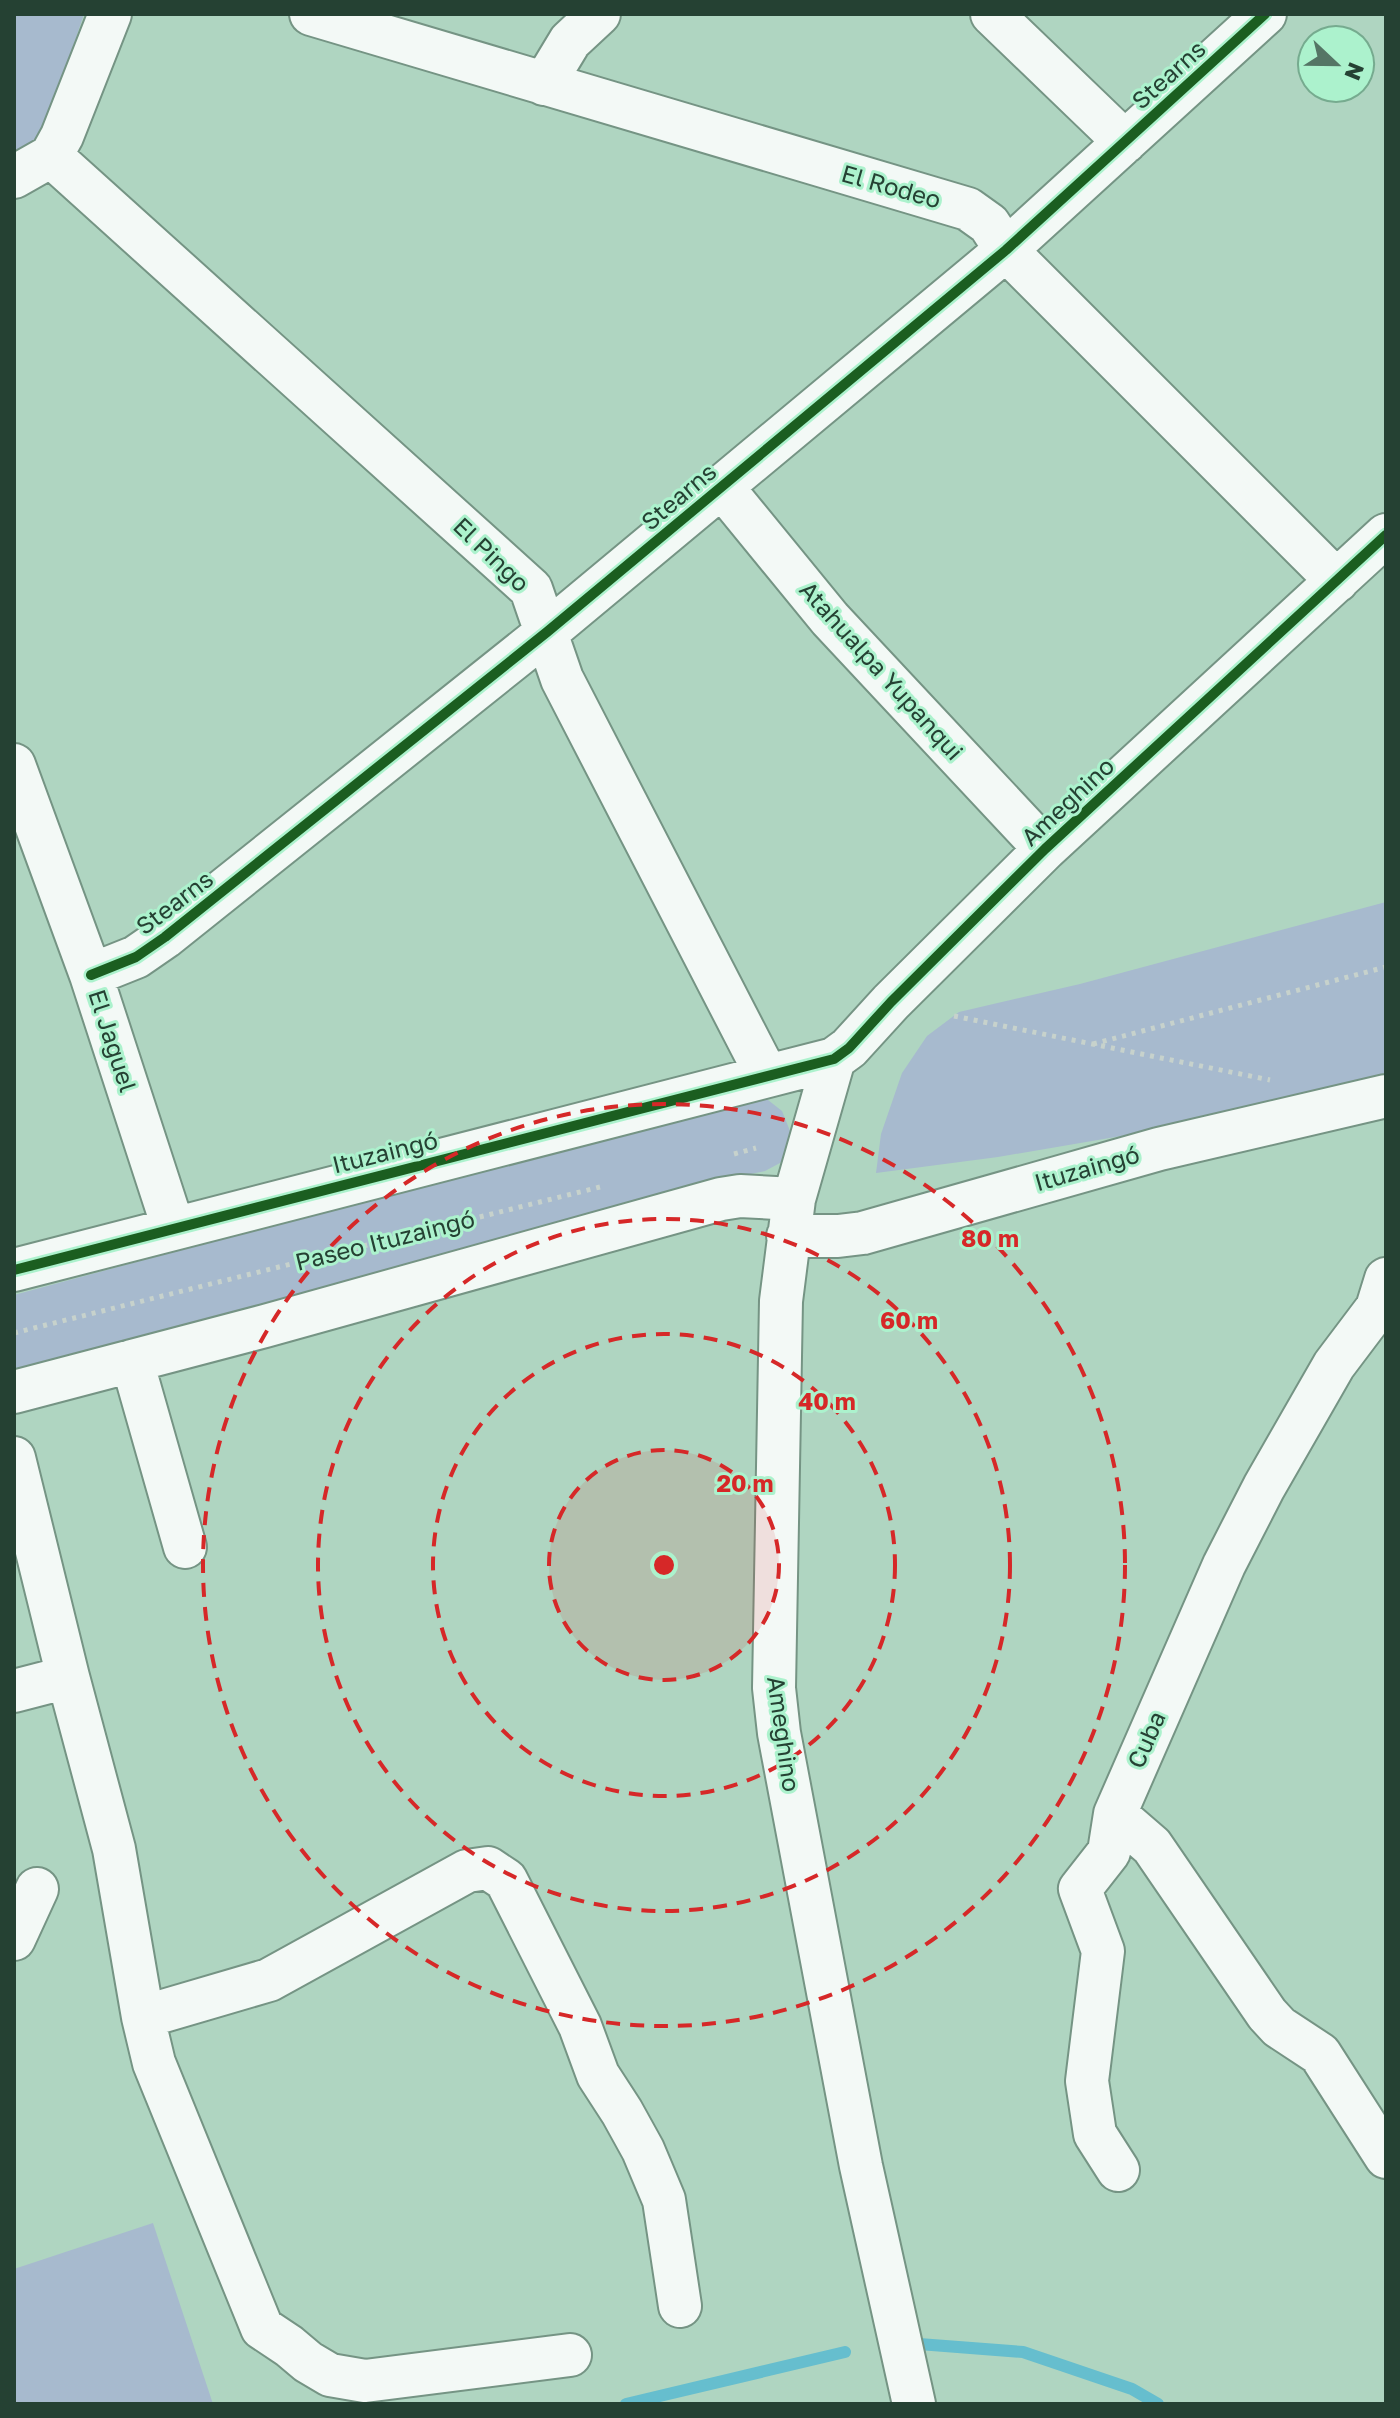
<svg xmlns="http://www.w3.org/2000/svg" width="1400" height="2418" font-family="'Golos Text',sans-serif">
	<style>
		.green { fill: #a7bace }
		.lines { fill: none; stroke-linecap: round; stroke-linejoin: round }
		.stream { stroke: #66bece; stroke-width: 12 }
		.minor-casing { stroke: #759484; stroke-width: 46 }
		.path { stroke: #c7d2cc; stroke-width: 5; stroke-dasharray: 4 6; stroke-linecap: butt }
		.minor { stroke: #f3f9f6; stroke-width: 42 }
		.cycleway-casing { stroke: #acf2cd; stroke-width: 15 }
		.cycleway { stroke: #1b5e20; stroke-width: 10 }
		.ring { fill: none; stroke: #d62828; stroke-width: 4; stroke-dasharray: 14 10 }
		.labels { text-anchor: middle; stroke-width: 6; stroke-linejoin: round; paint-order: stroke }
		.street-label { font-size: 24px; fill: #254133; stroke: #acf2cd }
		.centre { fill: #d62828; stroke: #acf2cd; stroke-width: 4 }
		.ring-label { font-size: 24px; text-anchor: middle; font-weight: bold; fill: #d62828; stroke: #acf2cd; stroke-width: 6; stroke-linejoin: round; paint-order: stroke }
	</style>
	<rect width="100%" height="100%" fill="#afd5c1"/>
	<!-- green -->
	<path class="green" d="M14 14H84L50 115 37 141 14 159Z
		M1386 902V1073L1168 1128 998 1157 876 1173 881 1134 902 1073 927 1036 959 1012 1080 984Z
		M748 1097 768 1100 782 1111 792 1136 788 1152 780 1163 765 1171 669 1191 351 1282 14 1374V1295Z
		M153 2223 213 2404H14V2269Z"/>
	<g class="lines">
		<!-- stream -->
		<path class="stream" d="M919 2344 1023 2352 1132 2389 1158 2404
			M626 2404 845 2352"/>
		<defs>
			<path id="minor" d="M311 14 968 209 989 224 1006 250 1337 581
				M992 14 1125 142
				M544 84 570 41 599 14
				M51 156 531 589 562 679 767 1076
				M14 177 51 156 62 136 110 14
				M722 487 830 619 1045 849
				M14 765 91 975 173 1227
				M91 975 136 957 165 937 547 632 1006 250 1265 14
				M834 1059 794 1199 781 1301 774 1688 779 1733 861 2166 914 2404
				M788 1236H838L863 1233 1159 1149 1386 1096
				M14 1270 834 1059 849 1048 891 1002 1045 849 1386 535
				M132 1361 185 1547
				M14 1392 265 1326 721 1199 740 1196 794 1199
				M14 1458 68 1677 14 1691
				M68 1677 114 1849 143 2017 154 2063 262 2328 289 2346 308 2362 330 2375 365 2381 570 2355
				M1115 1814 1152 1846 1267 2014 1279 2027 1320 2054 1386 2157
				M14 1939 37 1889
				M143 2017 269 1980 467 1871 488 1868 506 1880 580 2026 598 2075 622 2112 643 2150 664 2200 680 2306
				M1118 2170 1095 2134 1087 2081 1103 1951 1080 1889 1109 1852 1115 1814 1224 1565 1264 1487 1334 1365 1377 1308 1386 1279"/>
		</defs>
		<!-- minor casing -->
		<use href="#minor" class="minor-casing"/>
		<!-- path -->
		<path class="path" d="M954 1016 1270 1080
			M1093 1044 1386 967
			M734 1154 756 1148
			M14 1333 600 1187"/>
		<!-- minor -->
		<use href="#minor" class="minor"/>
		<defs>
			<path id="cycleway" d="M91 975 136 957 165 937 547 632 1006 250 1265 14
				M14 1270 834 1059 849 1048 891 1002 1045 849 1386 535"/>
		</defs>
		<!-- cycleway casing -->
		<use href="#cycleway" class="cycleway-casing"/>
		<!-- cycleway -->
		<use href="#cycleway" class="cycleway"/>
	</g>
	<!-- distance rings -->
	<circle cx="664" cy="1565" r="115" fill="#d62828" fill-opacity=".12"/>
	<g class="ring">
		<circle cx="664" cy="1565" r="115"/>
		<circle cx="664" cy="1565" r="231"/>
		<circle cx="664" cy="1565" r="346"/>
		<circle cx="664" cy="1565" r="461"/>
	</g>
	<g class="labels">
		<!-- street labels -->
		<g class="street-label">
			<text transform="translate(1169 75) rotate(-42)" y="8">Stearns</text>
			<text transform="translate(891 187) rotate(16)" y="8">El Rodeo</text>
			<text transform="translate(679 497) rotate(-40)" y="8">Stearns</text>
			<text transform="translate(491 555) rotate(44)" y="8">El Pingo</text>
			<text transform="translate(881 671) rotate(48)" y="8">Atahualpa Yupanqui</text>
			<text transform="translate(1068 802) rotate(-43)" y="8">Ameghino</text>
			<text transform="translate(175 903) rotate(-37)" y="8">Stearns</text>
			<text transform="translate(112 1041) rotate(72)" y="8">El Jaguel</text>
			<text transform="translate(385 1153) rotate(-14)" y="8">Ituzaingó</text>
			<text transform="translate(1087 1169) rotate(-16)" y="8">Ituzaingó</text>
			<text transform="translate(385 1241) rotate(-14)" y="8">Paseo Ituzaingó</text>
			<text transform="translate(783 1734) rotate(82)" y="8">Ameghino</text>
			<text transform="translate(1147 1740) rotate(-66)" y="8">Cuba</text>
		</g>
	</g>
	<circle cx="664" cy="1565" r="12" class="centre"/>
	<g class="ring-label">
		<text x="990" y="1247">80 m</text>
		<text x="909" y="1329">60 m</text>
		<text x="827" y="1410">40 m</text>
		<text x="745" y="1492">20 m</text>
	</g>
	<!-- border -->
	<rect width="1400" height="2418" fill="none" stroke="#254133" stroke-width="32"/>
	<!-- north arrow -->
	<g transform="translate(1336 64) rotate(112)"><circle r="38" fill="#acf2cd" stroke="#76ab8f" stroke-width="2"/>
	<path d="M0-6L14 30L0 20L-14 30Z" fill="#557565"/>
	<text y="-12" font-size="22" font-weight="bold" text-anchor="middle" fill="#254133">N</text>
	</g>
</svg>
